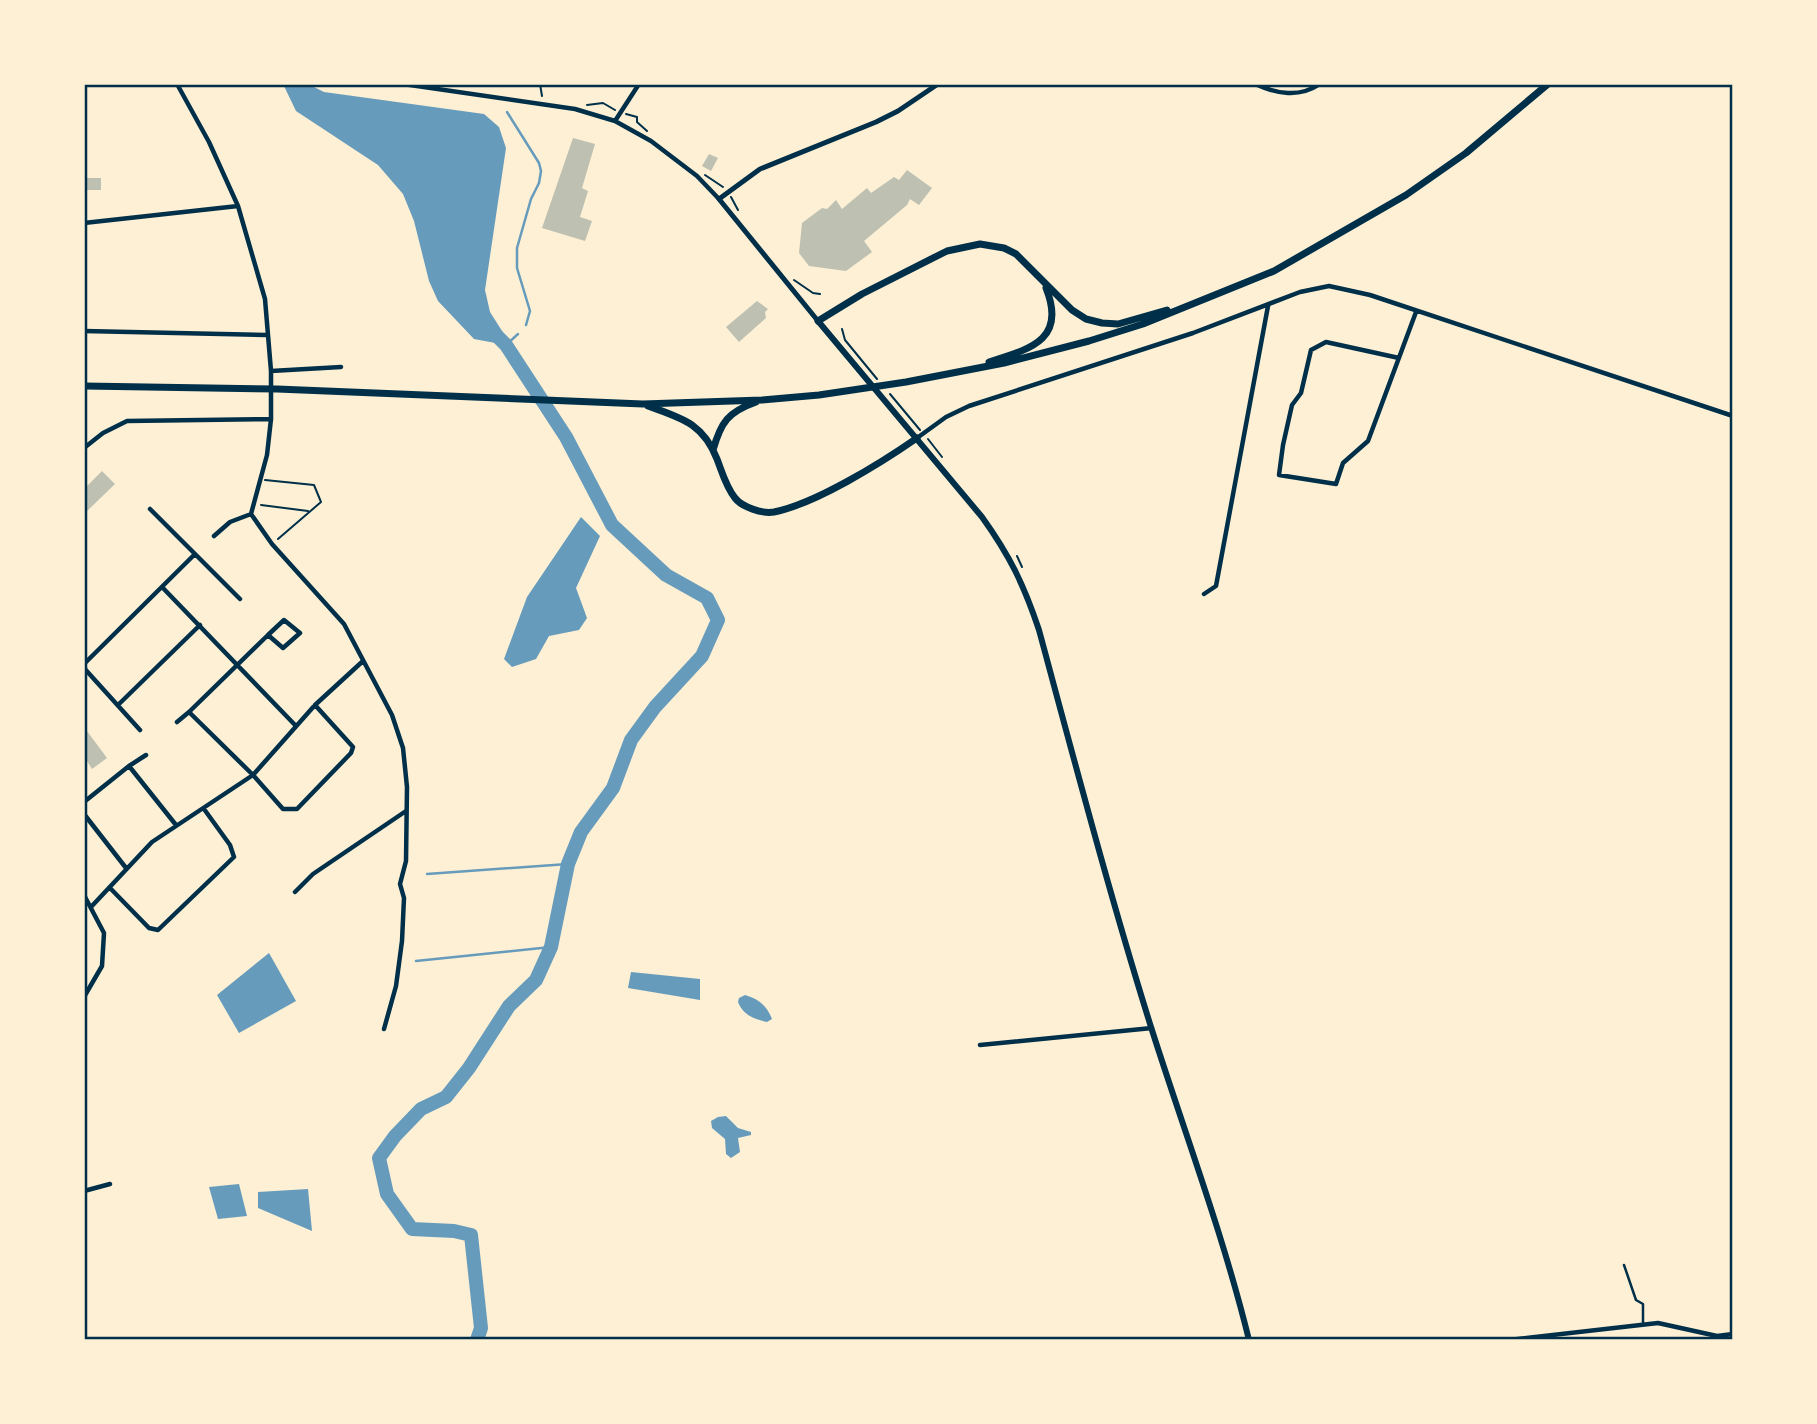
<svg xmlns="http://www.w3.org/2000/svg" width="1817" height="1424" font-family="'Fira Sans Condensed',sans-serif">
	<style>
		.water { fill: #669bbc }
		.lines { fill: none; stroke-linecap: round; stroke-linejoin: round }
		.stream { stroke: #669bbc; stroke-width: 2.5 }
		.river { stroke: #669bbc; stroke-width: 14 }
		.building { fill: #bec0b2 }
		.path { stroke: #003049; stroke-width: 2 }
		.service { stroke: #003049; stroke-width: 2.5 }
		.minor { stroke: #003049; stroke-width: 4.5 }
		.tertiary { stroke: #003049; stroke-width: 5 }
		.secondary { stroke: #003049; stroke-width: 6 }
		.primary { stroke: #003049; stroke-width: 7 }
		.neatline { fill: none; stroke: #003049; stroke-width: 2.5 }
	</style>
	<rect width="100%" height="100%" fill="#fdf0d5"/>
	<!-- water -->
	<path class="water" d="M283 84H308L324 92 484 114 499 127 506 148 485 290 490 312 509 342 506 345 474 339 438 301 429 281 414 221 403 194 378 165 296 111Z
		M581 517 600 536 576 588 587 618 579 630 549 636 536 659 512 667 504 659 527 597Z
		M269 953 296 1001 239 1033 217 995Z
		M631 972 700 979V1000L628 988Z
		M745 995C759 999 767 1006 772 1019L767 1022C754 1019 743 1015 738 1002L739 998Z
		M726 1116 738 1128 751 1132V1135L738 1138 740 1152 731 1158 726 1154 725 1139 712 1128 711 1121 718 1117Z
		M239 1184 247 1216 218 1219 209 1187Z
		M308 1189 312 1231 258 1208V1192Z"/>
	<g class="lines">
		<!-- stream -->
		<path class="stream" d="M507 112 539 163 541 171 539 183 531 199 517 248V268L530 311 526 325
			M506 345 518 334
			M427 874 568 864
			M416 961 551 947"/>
		<!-- river -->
		<path class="river" d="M477 1340 481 1328 471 1235 454 1231 412 1229 387 1194 379 1158 395 1136 421 1109 446 1097 469 1068 509 1006 536 980 551 947 568 864 581 832 613 788 631 740 655 707 702 656 718 620 707 598 666 575 612 525 566 437 506 345 493 332"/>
	</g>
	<!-- building -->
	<path class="building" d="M573 138 595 144 582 188 588 191 580 217 592 221 585 241 542 228Z
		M709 154 718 158 711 171 702 166Z
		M907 170 932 188 919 205 910 199 907 205 864 241 872 252 846 271 809 266 799 253 802 223 822 208 827 209 836 200 842 209 867 188 871 193 894 177 899 180Z
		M84 178H101V190H84Z
		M757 301 768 309 765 312 766 318 739 342 726 327Z
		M102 471 115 484 84 514V489Z
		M84 727 107 758 92 769 87 761 84 763Z"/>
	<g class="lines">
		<!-- path -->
		<path class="path" d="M540 84 542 96
			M587 105 603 103 615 110
			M626 114 637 117V122L647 131
			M705 175 723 187
			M731 197 738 210
			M794 280 813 293 820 294
			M842 329 845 340 877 379
			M890 394 920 430
			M928 439 942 457
			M265 480 314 485 321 502 278 539
			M261 505 308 511
			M1017 556 1022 567"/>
		<!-- service -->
		<path class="service" d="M1624 1265 1636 1300 1643 1304V1325"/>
		<!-- minor -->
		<path class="minor" d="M177 84 209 142 238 206 265 299 271 371V419L267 455 251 514
			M403 84 575 109 615 121 651 141 697 176 719 199
			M1255 84C1277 94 1299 98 1320 84
			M615 121 639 84
			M84 223 238 206
			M84 331 267 335
			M1399 358 1326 342 1311 350 1301 393 1292 405 1283 445 1279 475 1336 484 1343 463 1368 441 1416 312
			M271 371 341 367
			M917 438 946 417 969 406 1193 333 1300 292 1329 286 1370 295 1733 416
			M84 448 103 433 127 421 271 419
			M150 509 240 599
			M251 514 272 544 344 624 392 715 403 748 407 787 406 861 400 884 404 898 402 941 396 986 384 1029
			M214 536 230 522 251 514
			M162 587 296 726
			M1204 594 1216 586 1268 306
			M268 635 284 620 300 633 283 648 268 635 189 712 253 775 283 809H297L351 753 353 747 315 705
			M84 664 195 554
			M84 668 140 730
			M118 705 200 625
			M177 722 189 712
			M129 766 146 755
			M84 802 129 766 176 825
			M84 814 126 868
			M110 888 149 928 158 930 234 857 230 845 204 809
			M295 892 313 874 406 811
			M84 895 104 933 102 966 84 997
			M91 907 152 842 253 775 315 705 363 661
			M980 1045 1152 1028
			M84 1191 110 1184
			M1509 1340 1658 1323 1717 1336 1733 1334"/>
		<!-- tertiary -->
		<path class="tertiary" d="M818 321 719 199 760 169 876 122 898 111 938 84"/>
		<!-- secondary -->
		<path class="secondary" d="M818 321 982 517C1010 556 1024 585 1039 630 1075 763 1110 896 1151 1027 1184 1131 1223 1234 1249 1340"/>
		<!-- primary -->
		<path class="primary" d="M818 321 862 294 947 251 980 244 1004 248 1016 254 1072 310 1086 319 1102 323 1118 324 1167 310
			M989 362C1030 349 1067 340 1046 288
			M84 386 277 389 643 404 762 400 819 395 906 382 1004 363 1089 341 1143 324 1274 271 1406 195 1466 153 1548 84
			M648 406C681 418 703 423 717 459 722 472 726 487 735 498 742 507 762 514 774 512 815 504 881 463 917 438
			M713 450C721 422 728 412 756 402"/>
	</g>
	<!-- border -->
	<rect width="1817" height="1424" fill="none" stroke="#fdf0d5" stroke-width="172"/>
	<rect x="86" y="86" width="1645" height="1252" class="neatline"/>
</svg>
